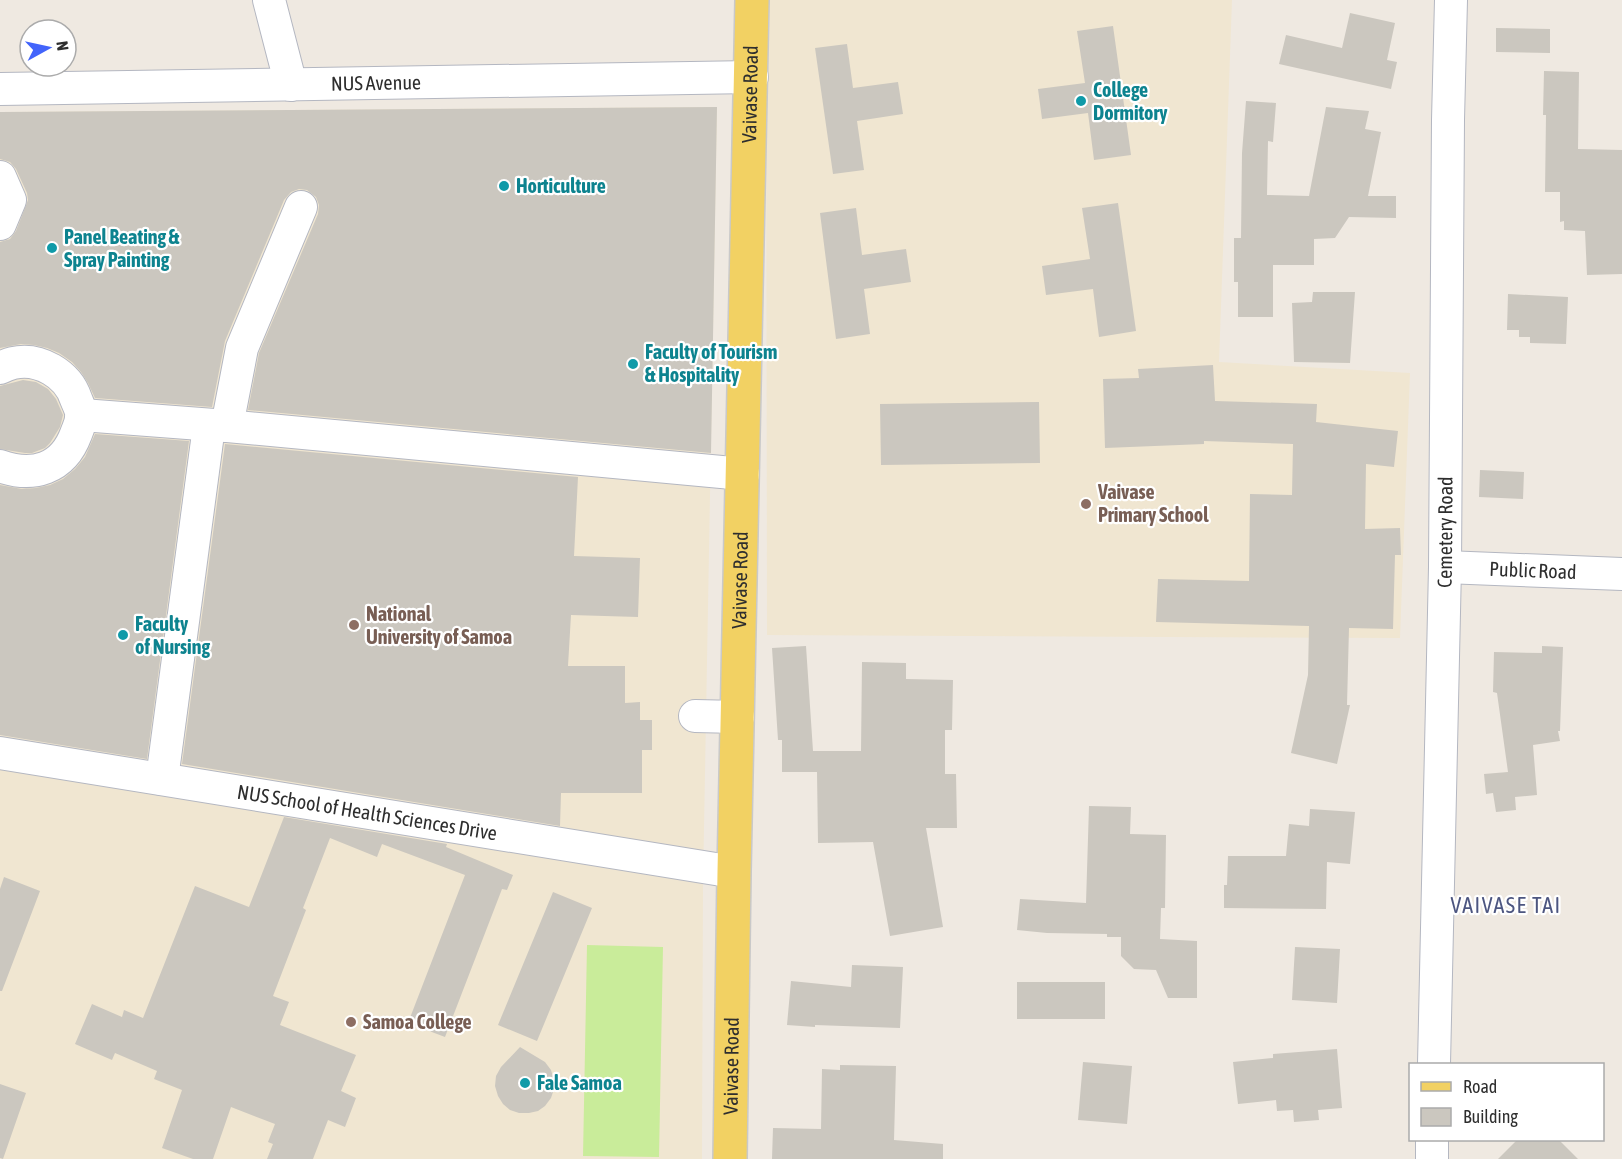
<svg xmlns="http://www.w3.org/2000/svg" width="1622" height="1159" font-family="'Asap Condensed',sans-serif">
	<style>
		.education { fill: #f0e6d1 }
		.pitch { fill: #c9ec9a }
		.building { fill: #cbc7bf }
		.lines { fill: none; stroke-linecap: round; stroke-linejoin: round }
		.minor-casing { stroke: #b4b7c1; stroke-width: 34 }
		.major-casing { stroke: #c9c9c9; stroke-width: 36 }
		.minor { stroke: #fff; stroke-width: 32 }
		.major { stroke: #f2d163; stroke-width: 33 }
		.culture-dot { fill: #0f9aa8; stroke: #fff; stroke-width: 2 }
		.education-dot { fill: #8d6e63; stroke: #fff; stroke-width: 2 }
		.labels { text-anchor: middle; stroke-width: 4.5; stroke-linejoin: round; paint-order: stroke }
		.street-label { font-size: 20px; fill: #2e2e2e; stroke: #fff }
		.culture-label { font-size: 20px; font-weight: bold; fill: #0d838f; stroke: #fff; text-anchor: start }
		.education-label { font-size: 20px; font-weight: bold; fill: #785e54; stroke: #fff; text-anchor: start }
		.quarter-label { font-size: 22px; letter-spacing: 1.5px; fill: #4d5680; stroke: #fff }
	</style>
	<rect width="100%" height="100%" fill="#efe9e1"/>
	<!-- education -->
	<path class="education" d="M766 0H1232L1219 362 1410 373 1400 638 767 635Z
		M717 107 703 884 702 1159H0V112Z"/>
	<!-- pitch -->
	<path class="pitch" d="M587 945 663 947 659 1157 583 1156Z"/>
	<!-- building -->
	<path class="building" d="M1350 13 1395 23 1387 60 1397 62 1391 89 1279 64 1286 35 1342 48Z
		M1113 26 1131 155 1094 160 1088 113 1042 119 1038 89 1085 83 1077 31Z
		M1496 28 1550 29V53L1496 52Z
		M847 44 853 88 898 82 903 114 857 121 864 170 833 174 815 48Z
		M1544 71 1579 72 1578 149 1622 150V274L1587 275 1585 231 1564 230V221L1560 222V192H1545L1546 115H1543Z
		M1246 101 1276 103 1273 142 1268 141 1267 195 1309 196 1326 107 1369 111 1365 129 1381 132 1368 196H1396V218L1349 217 1335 238 1314 239V265H1273V317H1238V282H1234V238H1241L1242 153Z
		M717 107 711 453 248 410 259 353 318 214 319 205 316 197 307 190 299 189 291 192 284 200 225 341 212 407 95 398 88 383 81 372 72 362 59 353 47 348 34 345 21 344 0 348V242L10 239 16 231 28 200 27 193 16 169 10 162 0 159V112Z
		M1118 203 1136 331 1099 337 1093 289 1046 295 1042 266 1090 259 1082 208Z
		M856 208 862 255 906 249 911 282 864 289 870 334 836 339 820 213Z
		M1313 292H1355L1350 363 1294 362 1292 303 1312 302Z
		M1508 294 1568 297 1566 344 1530 343V337H1519V330H1507Z
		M1213 365 1215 401 1317 404 1316 422 1398 431 1394 467 1366 464 1365 529 1400 528 1401 555H1395L1393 629 1349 628 1347 705H1350L1337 764 1291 753 1308 675 1309 626 1156 622 1158 579 1249 581 1250 494 1292 495 1293 444 1204 441V444L1105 448 1103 379 1139 378 1138 369Z
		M23 380 36 382 48 389 56 399 63 415 60 427 50 443 45 448 32 453H25L0 449V386Z
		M1039 402 1040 463 881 465 880 404Z
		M95 434 189 441 147 759 0 735V485L22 489 36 488 50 485 63 479 75 469 85 457Z
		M225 444 578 477 574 556 640 558 638 617 571 615 568 666H625V703L640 702V720H652V750H642V793H561L560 826 182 764Z
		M1480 470 1524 472 1523 499 1479 497Z
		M806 646 813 751H861L862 662 906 663V679L953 680 952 730H945V774H956L957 828H926L943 927 890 936 873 842 818 843 817 772H782V740H778L772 648Z
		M1542 646 1563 647 1560 731H1558L1560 741 1533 745 1537 795 1515 797 1516 810 1496 812 1493 793 1486 794 1484 774 1508 772 1497 693 1493 692 1494 652 1542 653Z
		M1089 806 1131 807 1130 834 1166 835 1165 908H1161L1160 939 1197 941V998H1168L1156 970 1134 969 1121 956V937H1107V934L1047 933 1017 930 1020 899 1086 903Z
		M1310 809 1355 812 1350 864 1327 862 1326 909 1224 908V885H1227L1228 856H1286L1289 824 1309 826Z
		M284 817 447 844 446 847 513 875 507 890 502 889 445 1037 408 1023 465 875 382 844 377 857 330 838 303 908 306 910 273 996 289 1002 280 1025 356 1055 341 1091 356 1098 345 1127 328 1120 313 1159H267L273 1144 268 1142 275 1124 231 1107 213 1159H193L162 1148 182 1090 154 1079 157 1071 115 1053 112 1060 75 1044 92 1004 122 1017 124 1010 143 1018 195 886 249 907Z
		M4 877 40 891 2 991H0V889Z
		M553 892 592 908 537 1041 498 1025Z
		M1295 947 1340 949 1337 1003 1292 1000Z
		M852 965 903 967 900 1028 815 1025V1027L787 1025 791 981 851 987Z
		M1017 982H1105V1019H1017Z
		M520 1047 545 1062 551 1070 554 1080V1089L551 1098 545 1106 538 1111 529 1113H519L510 1110 503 1104 498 1096 495 1086 496 1076 501 1067Z
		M1337 1049 1342 1108 1318 1110 1319 1120 1294 1122 1293 1110 1277 1111 1276 1100 1238 1104 1233 1062 1273 1058V1054Z
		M1083 1062 1132 1066 1127 1124 1078 1120Z
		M840 1065 896 1066 894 1140 943 1144V1159H772L773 1128 821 1129 822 1069 840 1070Z
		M0 1084 26 1093 3 1159 0 1158Z
		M1517 1140H1559L1578 1159H1498Z"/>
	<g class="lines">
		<defs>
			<g id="minor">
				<path d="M269 0 291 85"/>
				<path id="s1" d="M0 89 752 77"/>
				<path d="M0 177 10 200 0 224"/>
				<path d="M0 368C4 366 9 364 13 363 39 357 68 374 76 399 78 404 82 411 81 417 81 422 78 429 76 434 63 469 33 478 0 466"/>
				<path d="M82 415 227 426 743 474"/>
				<path d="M227 426 242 348 301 207"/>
				<path id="s2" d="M1445 567 1622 574"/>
				<path d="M695 716 738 717"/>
				<path id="s3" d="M0 753 734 872"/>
				<path d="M162 779 209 426"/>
				<path id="s4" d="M1434 1064 1445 567 1448 120 1451 0"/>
				<path d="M1432 1159V1140"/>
			</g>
			<g id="major">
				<path id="s5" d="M730 1159 734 872 752 0"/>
			</g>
		</defs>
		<!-- minor casing -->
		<use href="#minor" class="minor-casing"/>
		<!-- major casing -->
		<use href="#major" class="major-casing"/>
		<!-- minor -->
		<use href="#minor" class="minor"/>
		<!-- major -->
		<use href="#major" class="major"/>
	</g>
	<!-- markers -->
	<g class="culture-dot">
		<circle cx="1081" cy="101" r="6"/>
		<circle cx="504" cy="186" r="6"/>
		<circle cx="52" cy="248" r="6"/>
		<circle cx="633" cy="364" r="6"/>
		<circle cx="123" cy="635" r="6"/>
		<circle cx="525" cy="1083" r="6"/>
	</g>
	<g class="education-dot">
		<circle cx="1086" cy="504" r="6"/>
		<circle cx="354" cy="625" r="6"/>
		<circle cx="351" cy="1022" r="6"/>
	</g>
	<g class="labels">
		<!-- street labels -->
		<g class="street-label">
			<text dy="7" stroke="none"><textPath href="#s1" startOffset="376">NUS Avenue</textPath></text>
			<text dy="7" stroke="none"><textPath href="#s5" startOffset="1065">Vaivase Road</textPath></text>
			<text dy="7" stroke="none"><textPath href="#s4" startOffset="532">Cemetery Road</textPath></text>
			<text dy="7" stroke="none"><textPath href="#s2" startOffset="88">Public Road</textPath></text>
			<text dy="7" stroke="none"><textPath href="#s5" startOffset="579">Vaivase Road</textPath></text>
			<text dy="7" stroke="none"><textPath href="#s3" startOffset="372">NUS School of Health Sciences Drive</textPath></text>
			<text dy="7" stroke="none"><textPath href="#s5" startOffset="93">Vaivase Road</textPath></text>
		</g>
		<!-- culture labels -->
		<g class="culture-label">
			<text x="1093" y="97">College<tspan x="1093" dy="23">Dormitory</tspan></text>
			<text x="516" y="193">Horticulture</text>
			<text x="64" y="244">Panel Beating &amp;<tspan x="64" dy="23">Spray Painting</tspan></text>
			<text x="645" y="359">Faculty of Tourism<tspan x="645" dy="23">&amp; Hospitality</tspan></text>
			<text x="135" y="631">Faculty<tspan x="135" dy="23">of Nursing</tspan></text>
			<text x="537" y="1090">Fale Samoa</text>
		</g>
		<!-- education labels -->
		<g class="education-label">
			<text x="1098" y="499">Vaivase<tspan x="1098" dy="23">Primary School</tspan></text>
			<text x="366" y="621">National<tspan x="366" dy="23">University of Samoa</tspan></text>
			<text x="363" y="1029">Samoa College</text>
		</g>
		<!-- quarter labels -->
		<g class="quarter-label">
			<text x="1506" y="913">VAIVASE TAI</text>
		</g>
	</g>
	<!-- legend -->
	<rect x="1409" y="1063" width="195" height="78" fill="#ffffff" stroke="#ababab" stroke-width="1.5"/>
	<rect x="1421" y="1082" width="30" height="9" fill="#f2d163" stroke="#ababab" stroke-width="1.5"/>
	<text x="1463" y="1093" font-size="18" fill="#2e2e2e">Road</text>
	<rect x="1421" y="1108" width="30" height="18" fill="#cbc7bf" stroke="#ababab" stroke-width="1.5"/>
	<text x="1463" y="1123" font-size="18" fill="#2e2e2e">Building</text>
	<!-- north arrow -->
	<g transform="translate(48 48) rotate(82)"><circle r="28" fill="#ffffff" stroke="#ababab" stroke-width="1.5"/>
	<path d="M0-4.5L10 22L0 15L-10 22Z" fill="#4264fb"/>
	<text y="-9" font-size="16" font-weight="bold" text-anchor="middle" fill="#2e2e2e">N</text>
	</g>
</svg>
